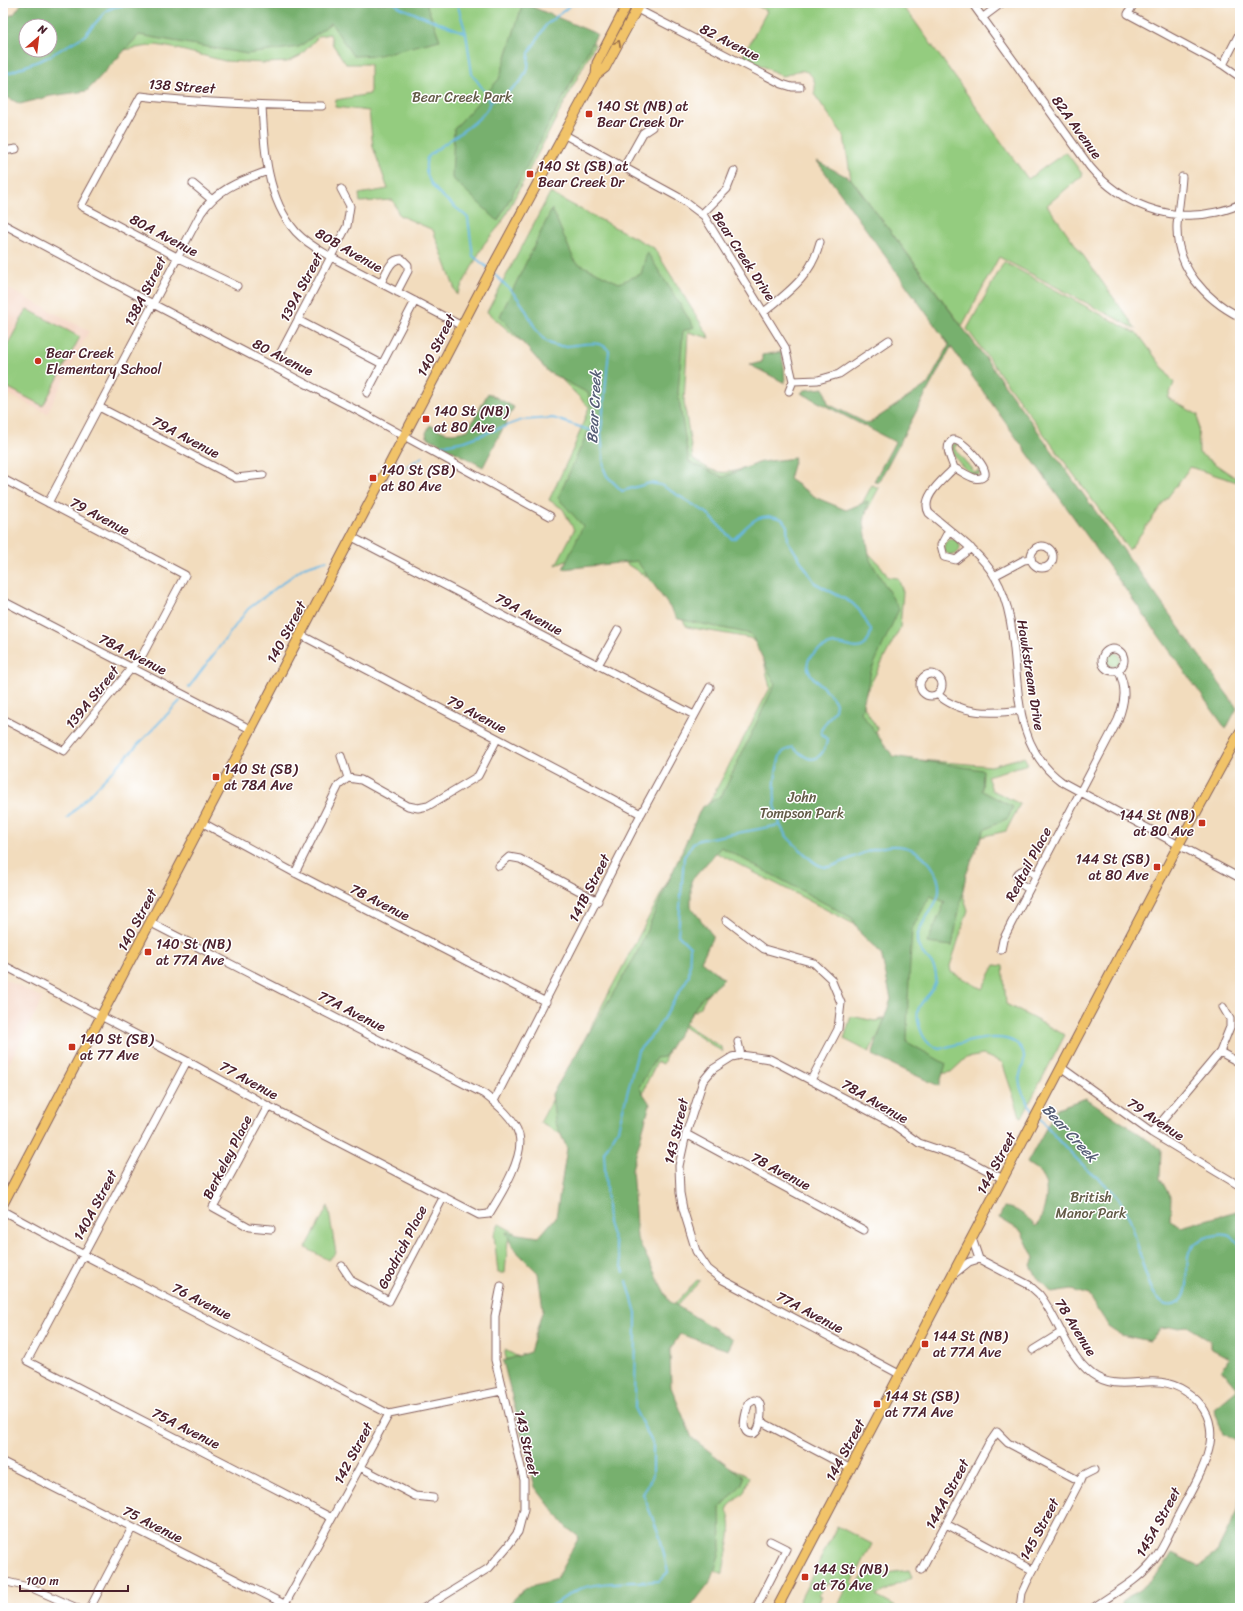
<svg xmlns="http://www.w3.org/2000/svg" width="1243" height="1611" font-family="Sriracha,sans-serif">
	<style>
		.built { fill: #f4d3c1 }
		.green { fill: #94cc7f; stroke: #6f7655 }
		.forest { fill: #77b06e; stroke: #60684c; fill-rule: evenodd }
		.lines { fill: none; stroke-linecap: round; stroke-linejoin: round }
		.stream { stroke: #69b9e4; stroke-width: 2 }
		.minor-casing { stroke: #85615e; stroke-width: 9 }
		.major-casing { stroke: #85615e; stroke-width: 11 }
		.minor { stroke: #fff; stroke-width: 7 }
		.major { stroke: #f1c369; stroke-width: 9 }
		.oneway { stroke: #956947 }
		.poi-dot { fill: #c8321e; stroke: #fff; stroke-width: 1.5 }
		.labels { text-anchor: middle; stroke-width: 3; stroke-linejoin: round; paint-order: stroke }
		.street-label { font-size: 14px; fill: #4a1f2b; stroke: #fff }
		.park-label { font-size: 14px; fill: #645c48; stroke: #fff }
		.poi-label { font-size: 14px; fill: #4a1f2b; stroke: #fff; text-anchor: start }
		.water-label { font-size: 15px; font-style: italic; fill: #565d75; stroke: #fff }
	</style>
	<rect width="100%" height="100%" fill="#fff"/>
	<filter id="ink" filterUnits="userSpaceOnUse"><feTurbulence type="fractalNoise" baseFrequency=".025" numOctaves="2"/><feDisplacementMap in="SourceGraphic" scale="8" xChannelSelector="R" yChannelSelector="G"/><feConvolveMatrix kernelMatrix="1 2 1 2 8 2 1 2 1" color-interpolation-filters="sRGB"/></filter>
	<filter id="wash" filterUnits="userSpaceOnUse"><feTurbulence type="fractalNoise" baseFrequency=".012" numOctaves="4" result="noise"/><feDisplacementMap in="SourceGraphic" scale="16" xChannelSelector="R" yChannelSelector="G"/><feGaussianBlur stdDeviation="0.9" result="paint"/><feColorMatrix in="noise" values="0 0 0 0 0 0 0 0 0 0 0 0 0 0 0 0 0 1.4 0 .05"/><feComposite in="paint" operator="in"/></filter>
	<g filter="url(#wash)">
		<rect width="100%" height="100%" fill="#f2dcbd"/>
		<!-- built -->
		<path class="built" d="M3 286 89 331 47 414 3 391Z
			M3 978 43 998 3 1075Z"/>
		<!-- green -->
		<path class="green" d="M143 3H516L595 44 501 224 484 244 457 295 433 230 399 215 393 200 360 202 359 194 388 189 373 147 369 111 335 107 336 100 370 94V64H346L333 45 330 34 319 36 300 56 287 62 265 63 225 61 173 48 156 45 117 51Z
			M751 3H899L911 16 1028 179 1066 152 1083 175 1047 205 1136 329 999 257 962 326 851 179 844 136 814 94C818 82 811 68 797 71 791 72 788 76 782 76L743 56 767 11Z
			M550 193 654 248 710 338 688 332 684 402 693 459C718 476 723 475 752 466L849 528 872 485 879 488 853 537 881 566 888 577 898 578 903 592 900 628 861 702 877 728 872 760 890 765 920 760 991 766 1024 757 1028 764 987 776 992 790 1020 804 1006 831 980 837 960 886 968 910 950 966 951 972 982 989 995 965 1003 966 1006 1004 1065 1035 1022 1117 1020 1116 1002 1062 983 1055 966 1058 951 1072 941 1074 924 1070 886 1021 869 1052 844 1039 851 1016 875 1021 888 1017 895 1004 885 940 705 847 686 883 698 963 719 974 700 1007 681 1022 721 1047 723 1052 679 1024 663 1064 657 1062 647 1082 637 1112 623 1213 669 1310 697 1280 700 1281 670 1313 663 1432 749 1477 744 1492 729 1506 727 1510C736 1530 725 1553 723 1574L537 1477 505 1354V1350L647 1424 557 1266 508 1240 505 1273H498L494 1234 499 1224 544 1248 565 1219 574 1141 540 1123 770 688 761 648 750 638 687 627 662 587 622 561 579 556 556 565 574 530 563 509 549 500 574 447 589 407 540 358 487 312Z
			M1004 262 1139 335 1174 383 1168 398 1198 415 1199 453 1240 481V483L1190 467 1129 550 967 329Z
			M27 309 80 337 43 406 3 385V353Z
			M954 443 958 444 954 448 975 473 980 469 979 475C968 476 952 457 951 446Z
			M944 547a8 8 0 1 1 16 0a8 8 0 1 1-16 0Z
			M1106 659a7 7 0 1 1 14 0a7 7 0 1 1-14 0Z
			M328 1206 336 1253 328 1260 306 1248Z
			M837 1526 872 1544 852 1583 857 1586 863 1576 909 1570 912 1577 876 1596 898 1608H837L845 1591 828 1583 825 1587 822 1586 820 1589 822 1591 819 1595 822 1596 815 1608H796Z"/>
		<!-- forest -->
		<path class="forest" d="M22 3H426L440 40 379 55 353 56 331 23 299 47 247 54 139 35 87 91 51 96 20 104 3 95V18L14 14ZM26 26H50V50H26Z
			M523 3 597 34 498 221 452 178 454 129 499 79Z
			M817 161 851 179 981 352 1237 708 1226 729 951 347 878 483 874 481 895 442 801 393 805 390 824 388 828 404 868 424 928 384 949 345Z
			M552 209 575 262 619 283 641 274 647 252 694 327 683 331 678 393 689 462 723 477 761 462 795 458 789 479 817 498 846 510 868 501 864 523 870 560 899 609 871 671 861 713 893 756 983 770 982 791 1013 807 1008 818 984 830 966 875 952 946 927 943 945 902 930 896 912 929 908 998 907 1042 946 1064 939 1086 872 1055 891 999 881 953 861 934 852 918 721 847 691 881V907L713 936 701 961 724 979 700 1000 664 1057 656 1058 639 1087 650 1104 632 1169 637 1238 669 1301 733 1340 728 1350 680 1334 670 1350 671 1387 692 1438 743 1477 742 1484 720 1508 721 1548 712 1579 690 1608H505L525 1588 556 1579 579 1537 566 1527 535 1487 503 1361 530 1352 543 1309 538 1273 513 1248 506 1232 539 1237 556 1217 567 1148 555 1122 552 1094 635 957 701 808 722 795 775 684 751 634 678 619 637 561 563 569 583 526 558 498 594 418 588 393 548 372 500 316Z
			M781 352 784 367 785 383 750 365 762 362V355Z
			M488 393 514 407 483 467 427 437 426 433 430 425C446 434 450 435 468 430Z
			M1086 1098 1161 1149 1160 1178 1171 1198 1170 1221 1181 1227 1240 1210V1444L1223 1434 1214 1409 1238 1389 1222 1370 1229 1358 1210 1348V1340L1187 1326 1160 1329 1150 1341 1121 1335 1109 1327 1089 1295 1071 1290 1052 1293 1036 1276 1031 1265 1034 1258 1021 1231 999 1218 1004 1207C1018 1208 1026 1216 1035 1226L1038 1225C1044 1212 1051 1189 1042 1176 1039 1170 1032 1167 1027 1163L1057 1108Z
			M1240 1491V1608H1125L1121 1603C1143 1587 1159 1577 1172 1553L1199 1566 1216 1554 1238 1510Z"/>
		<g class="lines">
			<!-- stream -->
			<path class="stream" d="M394 3 401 8 466 33
				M457 3 466 33 472 74 488 96 490 103C485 122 440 143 427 158 419 186 452 202 468 218L473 256 488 268
				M3 75 46 58 84 36 107 10 114 7 141 3
				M491 102 507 93 521 81 528 68 529 53 546 25 573 3
				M492 272C503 283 514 292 522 304 531 317 536 337 551 344 568 352 598 334 609 351L601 432 604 469 607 476 622 491 650 483 661 485 707 513 732 539 735 538C749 524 759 510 782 519L787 526 788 541 815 583 852 603 859 610 871 630C871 635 869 638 867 642 860 654 847 644 836 644 828 644 813 652 809 659 800 676 832 689 836 704L835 709 821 730 822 734 827 740C826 749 819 762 808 758 803 756 797 751 792 747L783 752 780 756C773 778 771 813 785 834 790 841 798 847 804 853 812 861 819 868 830 867 864 854 903 828 931 865 937 874 941 886 938 897 934 909 917 927 917 940 917 955 937 961 936 977 935 1001 908 998 921 1031 925 1041 929 1045 939 1049 959 1044 1020 1023 1024 1057 1025 1063 1021 1069 1020 1075 1017 1087 1027 1103 1034 1111
				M443 445 465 441 522 420 553 418 592 431 601 432
				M406 467 422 457
				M189 687 248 609 304 567 327 560
				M67 818 180 701
				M1038 1116C1054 1135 1070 1153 1088 1170 1098 1179 1112 1188 1119 1199 1123 1206 1128 1213 1130 1220 1138 1240 1145 1286 1159 1300 1169 1311 1183 1304 1186 1291 1190 1277 1183 1258 1193 1246 1199 1239 1208 1236 1217 1235 1228 1233 1234 1237 1240 1245
				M624 1272 608 1223 604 1152 618 1129 638 1051 655 1032 689 976 690 947 678 935 684 857 693 843 699 840 780 825
				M546 1608C557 1604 565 1596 575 1591 597 1580 635 1583 659 1581L668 1572 660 1537 643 1494 653 1475V1444L635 1410 636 1313 627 1281"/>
		</g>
	</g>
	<g filter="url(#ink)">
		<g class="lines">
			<defs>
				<path id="minor" d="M972 3 1090 167C1121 204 1169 223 1217 212 1225 210 1233 208 1240 204
					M1134 3 1128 14 1223 65 1240 77
					M633 7 782 84 792 87H800
					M982 18 1002 3
					M1223 65 1240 32
					M262 105C264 147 266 198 296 232 306 243 319 250 331 257L462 326
					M565 135 680 198 704 216 785 347 793 381 789 391
					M3 151 16 149
					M624 167 643 133 652 127
					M1182 177C1181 193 1178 210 1177 226 1176 268 1205 299 1240 317
					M193 184 211 199
					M702 214 727 189 734 171
					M3 224 153 304 362 413 550 516
					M381 283C386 274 390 258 402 259L408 265V271L397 292
					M237 286 177 257 81 206 141 96C201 103 262 105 322 106
					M764 312C790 291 812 275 820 242
					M298 320 382 364
					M281 352 347 226 350 206 341 189
					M793 381 818 380 839 374 889 340
					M367 393 415 301
					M99 407 236 478 263 475
					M953 440C962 439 987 466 985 475 977 485 963 471 954 468 951 458 943 446 953 440Z
					M954 468C943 480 920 497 929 513 950 531 981 553 995 577 1032 641 995 733 1062 782L1240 878
					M3 479 185 575 143 654 64 751 3 719
					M48 503 201 213C218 188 241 181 268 171
					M949 530 941 545 944 557 956 560 971 548
					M352 537 694 715
					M1031 557a11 11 0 1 1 22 0a11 11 0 1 1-22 0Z
					M994 576 1024 560 1031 559
					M3 601 252 730
					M301 635 641 814
					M1102 660a11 11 0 1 1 22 0a11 11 0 1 1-22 0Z
					M598 665 618 630
					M920 685a11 11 0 1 1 22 0a11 11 0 1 1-22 0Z
					M937 694C960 715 992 714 1021 710
					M341 756 348 778
					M203 823 295 873 546 1002
					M499 866 509 857 520 859 598 901
					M295 873 339 785 348 778 361 780 408 806 418 808 428 806 478 776 497 739
					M1029 889 1019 883 1017 875C1023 866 1030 871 1037 875
					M726 920 764 949 814 963 831 979 841 1003 838 1029 811 1080
					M1001 950 1003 940 1011 924 1118 720C1125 702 1127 687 1118 670
					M3 965 187 1061 268 1106 479 1215 489 1214C500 1196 525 1157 519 1135 514 1118 498 1105 484 1094L151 923
					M738 1042 741 1055
					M1220 1052 1240 1063
					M187 1061 27 1361 332 1518
					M1062 1068 1152 1133 1240 1186
					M494 1101 641 814 710 687
					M268 1106 213 1207 249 1227 271 1229
					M1152 1133 1220 1052 1230 1027V1019L1223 1007
					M686 1134 864 1230
					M3 1211 84 1255 389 1414
					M972 1238 979 1259 1029 1285 1039 1294C1058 1318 1067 1355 1092 1374 1122 1396 1152 1369 1185 1391 1236 1424 1199 1475 1179 1514 1170 1530 1163 1551 1151 1564 1136 1582 1112 1594 1093 1608
					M342 1266 352 1281 389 1301 444 1196
					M954 1274 969 1262 979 1259
					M1033 1350 1062 1332
					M901 1375 721 1279 708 1269 696 1251 683 1209 680 1193 679 1166 686 1134 703 1081 713 1069 732 1057 741 1055 770 1059 890 1122 919 1143 966 1159 1003 1179
					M754 1400 758 1401C763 1406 761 1425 757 1431 754 1435 747 1435 745 1429 742 1423 747 1411 748 1404Z
					M760 1421 851 1469
					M3 1462 292 1608
					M360 1467 415 1496 433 1498
					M946 1524 1032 1570
					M921 1570 988 1445 997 1432 1008 1443 1080 1481
					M3 1581 32 1588 77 1608
					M285 1604 389 1414 501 1391
					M90 1608 132 1528
					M424 1608 489 1568 507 1547 518 1532 524 1509V1480L495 1360V1316L501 1286
					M756 1608 786 1549 770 1541
					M1020 1608 1022 1593 1027 1582 1080 1481 1082 1476 1094 1470"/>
				<path id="major" d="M596 75 597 63 628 3
					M3 1204 495 262 596 75 605 68 640 3
					M777 1608 1173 855 1240 732"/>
			</defs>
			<!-- minor casing -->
			<use href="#minor" class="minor-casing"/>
			<!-- major casing -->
			<use href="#major" class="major-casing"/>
			<!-- minor -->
			<use href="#minor" class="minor"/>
			<!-- major -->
			<use href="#major" class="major"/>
		</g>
		<!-- one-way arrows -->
		<defs><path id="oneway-chevron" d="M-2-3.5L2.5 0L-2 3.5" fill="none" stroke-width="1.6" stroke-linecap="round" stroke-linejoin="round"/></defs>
		<use class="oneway" href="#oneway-chevron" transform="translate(618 43) rotate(-62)"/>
	</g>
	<!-- markers -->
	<g class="poi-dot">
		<rect x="585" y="110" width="8" height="8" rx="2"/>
		<rect x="526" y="170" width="8" height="8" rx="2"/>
		<circle cx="38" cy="361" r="4"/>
		<rect x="422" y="415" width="8" height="8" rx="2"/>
		<rect x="369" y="474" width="8" height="8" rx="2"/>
		<rect x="212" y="773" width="8" height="8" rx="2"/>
		<rect x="1198" y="819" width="8" height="8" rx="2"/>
		<rect x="1153" y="863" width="8" height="8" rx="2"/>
		<rect x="144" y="948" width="8" height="8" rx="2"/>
		<rect x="68" y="1043" width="8" height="8" rx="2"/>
		<rect x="921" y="1340" width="8" height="8" rx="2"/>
		<rect x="873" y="1400" width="8" height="8" rx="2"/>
		<rect x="801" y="1573" width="8" height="8" rx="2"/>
	</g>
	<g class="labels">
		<!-- street labels -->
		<g class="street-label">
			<text transform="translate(730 42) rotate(27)" y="5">82 Avenue</text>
			<text transform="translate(182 86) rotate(4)" y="5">138 Street</text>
			<text transform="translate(1077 127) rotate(54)" y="5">82A Avenue</text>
			<text transform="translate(164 235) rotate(28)" y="5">80A Avenue</text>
			<text transform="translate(349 250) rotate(30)" y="5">80B Avenue</text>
			<text transform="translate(744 256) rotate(57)" y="5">Bear Creek Drive</text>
			<text transform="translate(301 287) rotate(-62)" y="5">139A Street</text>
			<text transform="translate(145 291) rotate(-63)" y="5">138A Street</text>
			<text transform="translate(436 345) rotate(-63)" y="5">140 Street</text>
			<text transform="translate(283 357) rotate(27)" y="5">80 Avenue</text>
			<text transform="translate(186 437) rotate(28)" y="5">79A Avenue</text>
			<text transform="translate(100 516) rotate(28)" y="5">79 Avenue</text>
			<text transform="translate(529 614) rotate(28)" y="5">79A Avenue</text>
			<text transform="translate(286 632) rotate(-62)" y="5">140 Street</text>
			<text transform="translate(133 654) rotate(27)" y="5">78A Avenue</text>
			<text transform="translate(1031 675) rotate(81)" y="5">Hawkstream Drive</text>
			<text transform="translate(92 697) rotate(-51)" y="5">139A Street</text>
			<text transform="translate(477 714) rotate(28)" y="5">79 Avenue</text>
			<text transform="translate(1028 864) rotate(-62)" y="5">Redtail Place</text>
			<text transform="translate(589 888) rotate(-63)" y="5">141B Street</text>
			<text transform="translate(380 902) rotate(27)" y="5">78 Avenue</text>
			<text transform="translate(137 920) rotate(-62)" y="5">140 Street</text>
			<text transform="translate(352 1011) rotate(27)" y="5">77A Avenue</text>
			<text transform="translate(249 1080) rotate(29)" y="5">77 Avenue</text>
			<text transform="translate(875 1101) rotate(30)" y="5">78A Avenue</text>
			<text transform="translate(1156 1119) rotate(34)" y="5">79 Avenue</text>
			<text transform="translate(676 1131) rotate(-77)" y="5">143 Street</text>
			<text transform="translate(227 1157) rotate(-63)" y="5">Berkeley Place</text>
			<text transform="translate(996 1163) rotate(-62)" y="5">144 Street</text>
			<text transform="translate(781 1171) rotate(28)" y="5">78 Avenue</text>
			<text transform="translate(95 1205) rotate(-62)" y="5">140A Street</text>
			<text transform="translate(402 1247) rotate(-63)" y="5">Goodrich Place</text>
			<text transform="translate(202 1301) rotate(27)" y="5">76 Avenue</text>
			<text transform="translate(810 1312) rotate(28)" y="5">77A Avenue</text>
			<text transform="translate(1076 1327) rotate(58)" y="5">78 Avenue</text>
			<text transform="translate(186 1428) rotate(27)" y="5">75A Avenue</text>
			<text transform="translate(527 1443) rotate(77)" y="5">143 Street</text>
			<text transform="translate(845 1450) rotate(-62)" y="5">144 Street</text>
			<text transform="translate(353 1453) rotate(-62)" y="5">142 Street</text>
			<text transform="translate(947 1494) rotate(-62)" y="5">144A Street</text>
			<text transform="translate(1158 1522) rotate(-61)" y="5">145A Street</text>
			<text transform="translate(153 1524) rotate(27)" y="5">75 Avenue</text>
			<text transform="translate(1039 1529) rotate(-62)" y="5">145 Street</text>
		</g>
		<!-- park labels -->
		<g class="park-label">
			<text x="462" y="102">Bear Creek Park</text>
			<text x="802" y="802">John<tspan x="802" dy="16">Tompson Park</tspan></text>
			<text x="1091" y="1202">British<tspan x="1091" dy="16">Manor Park</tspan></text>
		</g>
		<!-- poi labels -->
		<g class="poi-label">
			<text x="597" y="111">140 St (NB) at<tspan x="597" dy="16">Bear Creek Dr</tspan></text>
			<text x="538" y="171">140 St (SB) at<tspan x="538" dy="16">Bear Creek Dr</tspan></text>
			<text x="46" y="358">Bear Creek<tspan x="46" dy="16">Elementary School</tspan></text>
			<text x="434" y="416">140 St (NB)<tspan x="434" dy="16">at 80 Ave</tspan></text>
			<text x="381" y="475">140 St (SB)<tspan x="381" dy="16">at 80 Ave</tspan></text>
			<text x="224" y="774">140 St (SB)<tspan x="224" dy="16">at 78A Ave</tspan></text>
			<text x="1194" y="820" text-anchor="end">144 St (NB)<tspan x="1194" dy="16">at 80 Ave</tspan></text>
			<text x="1149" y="864" text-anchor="end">144 St (SB)<tspan x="1149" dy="16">at 80 Ave</tspan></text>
			<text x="156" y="949">140 St (NB)<tspan x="156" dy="16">at 77A Ave</tspan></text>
			<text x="80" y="1044">140 St (SB)<tspan x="80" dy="16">at 77 Ave</tspan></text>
			<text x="933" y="1341">144 St (NB)<tspan x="933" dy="16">at 77A Ave</tspan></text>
			<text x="885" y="1401">144 St (SB)<tspan x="885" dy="16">at 77A Ave</tspan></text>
			<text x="813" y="1574">144 St (NB)<tspan x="813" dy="16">at 76 Ave</tspan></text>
		</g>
		<!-- water labels -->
		<g class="water-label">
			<text transform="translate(594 407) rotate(-87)" y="5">Bear Creek</text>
			<text transform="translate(1070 1133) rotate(47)" y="5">Bear Creek</text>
		</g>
	</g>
	<!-- margin -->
	<rect width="1243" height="1611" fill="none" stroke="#fff" stroke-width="16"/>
	<!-- north arrow -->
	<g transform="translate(38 38) rotate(28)"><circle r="19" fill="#ffffff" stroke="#b7a5aa"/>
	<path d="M0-3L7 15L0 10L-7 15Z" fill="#c8321e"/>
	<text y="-6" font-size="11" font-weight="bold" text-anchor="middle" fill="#4a1f2b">N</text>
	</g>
	<!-- scale -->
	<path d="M20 1585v6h108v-6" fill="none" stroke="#4a1f2b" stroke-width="2"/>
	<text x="26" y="1585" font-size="12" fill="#4a1f2b" stroke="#ffffff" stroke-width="3" paint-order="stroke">100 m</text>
</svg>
